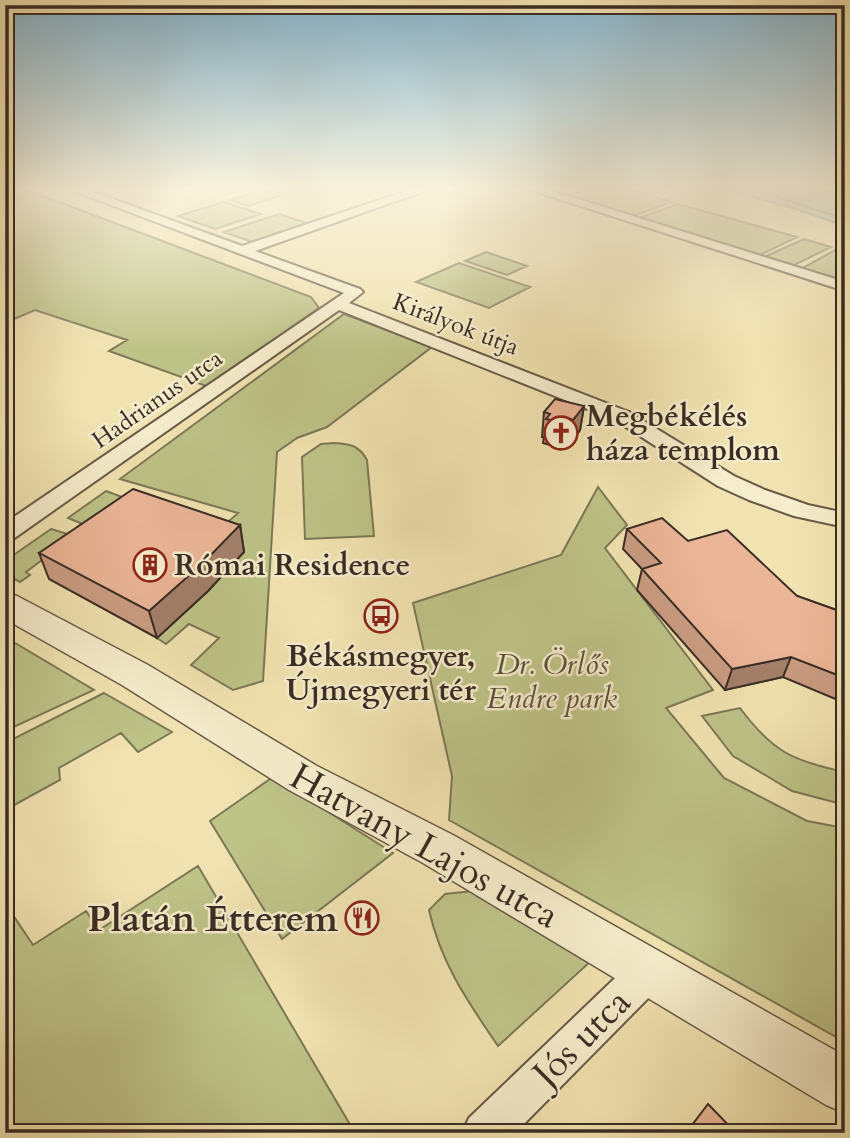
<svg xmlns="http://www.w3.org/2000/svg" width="850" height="1138" font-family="Cardo,serif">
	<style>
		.green { fill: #bec388; stroke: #7c7856; stroke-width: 2 }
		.water { fill: #9bbdb1; stroke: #748379; stroke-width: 2 }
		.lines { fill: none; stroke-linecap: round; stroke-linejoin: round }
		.shore { stroke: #6a746a; stroke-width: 2 }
		.minor-casing { stroke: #685a47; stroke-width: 4 }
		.tertiary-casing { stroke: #685a47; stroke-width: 3 }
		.minor { fill: #f6edcc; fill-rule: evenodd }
		.tertiary { fill: #f6edcc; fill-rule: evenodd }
		.wall { fill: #ca9c82; stroke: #3a2c24; stroke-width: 2 }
		.shaded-wall { fill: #a47f6a; stroke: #3a2c24; stroke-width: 2 }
		.building { fill: #ebb597; stroke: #3a2c24; stroke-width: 2 }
		.labels { text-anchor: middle; stroke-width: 5; stroke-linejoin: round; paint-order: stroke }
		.far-street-label { font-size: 24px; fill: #3a2c24; stroke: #f6edcc }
		.poi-label { font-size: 30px; font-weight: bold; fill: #3a2c24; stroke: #f6edcc; text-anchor: start }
		.park-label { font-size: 30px; font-style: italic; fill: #5b523d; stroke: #f6edcc }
		.near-street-label { font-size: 37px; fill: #3a2c24; stroke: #f6edcc }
		.near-poi-label { font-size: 37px; font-weight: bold; fill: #3a2c24; stroke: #f6edcc; text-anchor: end }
	</style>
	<rect width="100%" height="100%" fill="#f1e3b1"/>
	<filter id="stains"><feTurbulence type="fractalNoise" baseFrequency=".00286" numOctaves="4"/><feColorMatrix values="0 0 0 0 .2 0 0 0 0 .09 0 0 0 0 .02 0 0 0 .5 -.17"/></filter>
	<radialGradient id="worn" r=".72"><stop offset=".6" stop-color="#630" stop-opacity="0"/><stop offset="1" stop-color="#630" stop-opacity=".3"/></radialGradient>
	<!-- green -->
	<path class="green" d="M5 190H27L311 297 319 308 206 386 109 351 127 340 35 310 12 320 5 318Z
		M260 190 290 192 249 206 230 200Z
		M584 190H634L672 202 630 217 562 197Z
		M224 202 261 214 215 229 178 216Z
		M678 204 797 237 756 257 637 219Z
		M279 214 307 223 252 242 224 232Z
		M804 239 831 247 790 267 762 258Z
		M837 249 845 251V285L799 270Z
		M486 252 527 266 507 275 465 261Z
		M459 263 530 287 489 308 416 282Z
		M344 314 432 347 327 427 297 438 277 452 263 681 233 690 191 665 219 638 189 624 166 644 157 638 209 539 238 513 120 479Z
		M334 443C350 444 359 445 367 460L374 536 305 539 302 457 321 444Z
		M598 487 627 525 605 548 713 690 666 708 724 778 807 821 845 828V1042L449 820 452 776 413 603 561 555Z
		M106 491 122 497 85 525 68 518Z
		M51 529 74 536 26 572 30 575 20 582 5 574V561Z
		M5 637 94 690 5 731Z
		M104 693 172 732 138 752 121 733 59 768 60 780 5 810V743Z
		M740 708C772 751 792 761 845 772V805L792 791 733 756 702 716Z
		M273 777 393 853 282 939 210 821Z
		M198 866 355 1133H5V903L33 945 86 911 99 930Z
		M473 891 592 960 498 1046C468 1002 441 964 429 910L445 894Z"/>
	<!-- water -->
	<path class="water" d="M729 190H845V226L796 209Z"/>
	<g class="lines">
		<!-- shore -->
		<path class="shore" d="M755 190 845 219"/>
		<defs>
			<path id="minor" d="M71 190H88L242 246 409 190H427L255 251 360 289 363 292 349 303 629 412 734 476 765 490 808 505 845 513V527L794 516 749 500 718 486 615 420 339 310 13 539 5 541V523L344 293Z
				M531 190H549L845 282V291Z
				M649 952 662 958 668 971 662 984 515 1133H462L469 1118 636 958Z"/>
			<path id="tertiary" d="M5 593 17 596 148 665 317 766 453 835 845 1056V1113L826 1105 423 863 289 790 122 685 5 619Z"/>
		</defs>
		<!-- minor casing -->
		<use href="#minor" class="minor-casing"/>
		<!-- tertiary casing -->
		<use href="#tertiary" class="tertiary-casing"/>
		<!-- minor -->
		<use href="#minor" class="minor"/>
		<!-- tertiary -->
		<use href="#tertiary" class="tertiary"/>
	</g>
	<!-- wall -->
	<path class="wall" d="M584 406 580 430 570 444 565 443 561 448 543 443 544 437H542L544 412Z
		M240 525 244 552 208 591 157 638 49 579 39 553Z
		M627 529 688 541 797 596 845 613V703L783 677 725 690 637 590 642 569 623 549Z"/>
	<!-- shaded-wall -->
	<path class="shaded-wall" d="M584 406 580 430 570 444 573 420Z
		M568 418 565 443 561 448 564 423Z
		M240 525 244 552 208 591 157 638 149 611Z
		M791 657 783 677 725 690 732 669Z"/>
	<!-- building -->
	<path class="building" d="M555 399 584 406 573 420 568 418 564 423 546 419 550 414 544 412Z
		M133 489 240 525 202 564 149 611 39 553Z
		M662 518 688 541 727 530 797 596 845 613V678L791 657 732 669 642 569 661 563 627 529Z
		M708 1104 736 1133H686Z"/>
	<!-- sky -->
	<linearGradient id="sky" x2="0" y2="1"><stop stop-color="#89b8d2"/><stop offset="0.54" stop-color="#f9f2dc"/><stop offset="1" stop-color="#f9f2dc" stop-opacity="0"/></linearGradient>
	<rect width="850" height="349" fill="url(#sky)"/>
	<!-- icons -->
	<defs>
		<symbol id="church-ring" viewBox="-11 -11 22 22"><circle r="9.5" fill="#f6edcc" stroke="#8f2418" stroke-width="1.5"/><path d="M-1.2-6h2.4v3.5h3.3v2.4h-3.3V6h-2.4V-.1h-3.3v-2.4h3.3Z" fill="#8f2418"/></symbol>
		<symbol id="building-ring" viewBox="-11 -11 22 22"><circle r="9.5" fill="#f6edcc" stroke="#8f2418" stroke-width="1.5"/><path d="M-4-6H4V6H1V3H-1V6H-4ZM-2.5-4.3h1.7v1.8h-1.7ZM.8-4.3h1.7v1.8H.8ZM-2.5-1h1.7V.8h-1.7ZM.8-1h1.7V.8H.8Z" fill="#8f2418"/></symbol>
		<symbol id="bus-ring" viewBox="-11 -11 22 22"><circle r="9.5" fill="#f6edcc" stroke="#8f2418" stroke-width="1.5"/><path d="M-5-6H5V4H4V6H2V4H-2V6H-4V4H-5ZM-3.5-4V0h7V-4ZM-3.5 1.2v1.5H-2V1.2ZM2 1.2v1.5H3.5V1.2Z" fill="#8f2418"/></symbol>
		<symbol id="restaurant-ring" viewBox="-11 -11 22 22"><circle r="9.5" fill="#f6edcc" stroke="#8f2418" stroke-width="1.5"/><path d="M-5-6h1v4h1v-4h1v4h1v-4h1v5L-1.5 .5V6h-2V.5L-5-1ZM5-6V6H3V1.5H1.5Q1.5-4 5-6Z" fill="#8f2418"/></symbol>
	</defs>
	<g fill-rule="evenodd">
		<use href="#church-ring" x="542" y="414" width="38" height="38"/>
		<use href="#building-ring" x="131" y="546" width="38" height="38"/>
		<use href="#bus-ring" x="362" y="597" width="38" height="38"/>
		<use href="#restaurant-ring" x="343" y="899" width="38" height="38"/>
	</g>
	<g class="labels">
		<!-- far-street labels -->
		<g class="far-street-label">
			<text transform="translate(456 324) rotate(21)" y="8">Királyok útja</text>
			<text transform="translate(157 399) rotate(-35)" y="8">Hadrianus utca</text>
		</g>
		<!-- poi labels -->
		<g class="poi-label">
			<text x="586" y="426">Megbékélés<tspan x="586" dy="34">háza templom</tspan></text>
			<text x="174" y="575">Római Residence</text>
			<text x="381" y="666" text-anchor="middle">Békásmegyer,<tspan x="381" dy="34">Újmegyeri tér</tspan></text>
		</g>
		<!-- park labels -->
		<g class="park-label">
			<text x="552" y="674">Dr. Örlős<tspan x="552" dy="34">Endre park</tspan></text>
		</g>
		<!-- near-street labels -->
		<g class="near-street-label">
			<text transform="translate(425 845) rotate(29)" y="13">Hatvany Lajos utca</text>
			<text transform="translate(581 1037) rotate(-45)" y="13">Jós utca</text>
		</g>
		<!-- near-poi labels -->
		<g class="near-poi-label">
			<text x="338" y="931">Platán Étterem</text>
		</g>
	</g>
	<!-- margin -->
	<rect width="850" height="1138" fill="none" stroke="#f1e3b1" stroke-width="28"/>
	<rect x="7" y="7" width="836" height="1124" fill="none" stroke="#3a2c24" stroke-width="3.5"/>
	<rect x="14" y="14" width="822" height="1110" fill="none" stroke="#3a2c24" stroke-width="2"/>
	<rect width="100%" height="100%" filter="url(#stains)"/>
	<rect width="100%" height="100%" fill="url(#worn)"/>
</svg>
